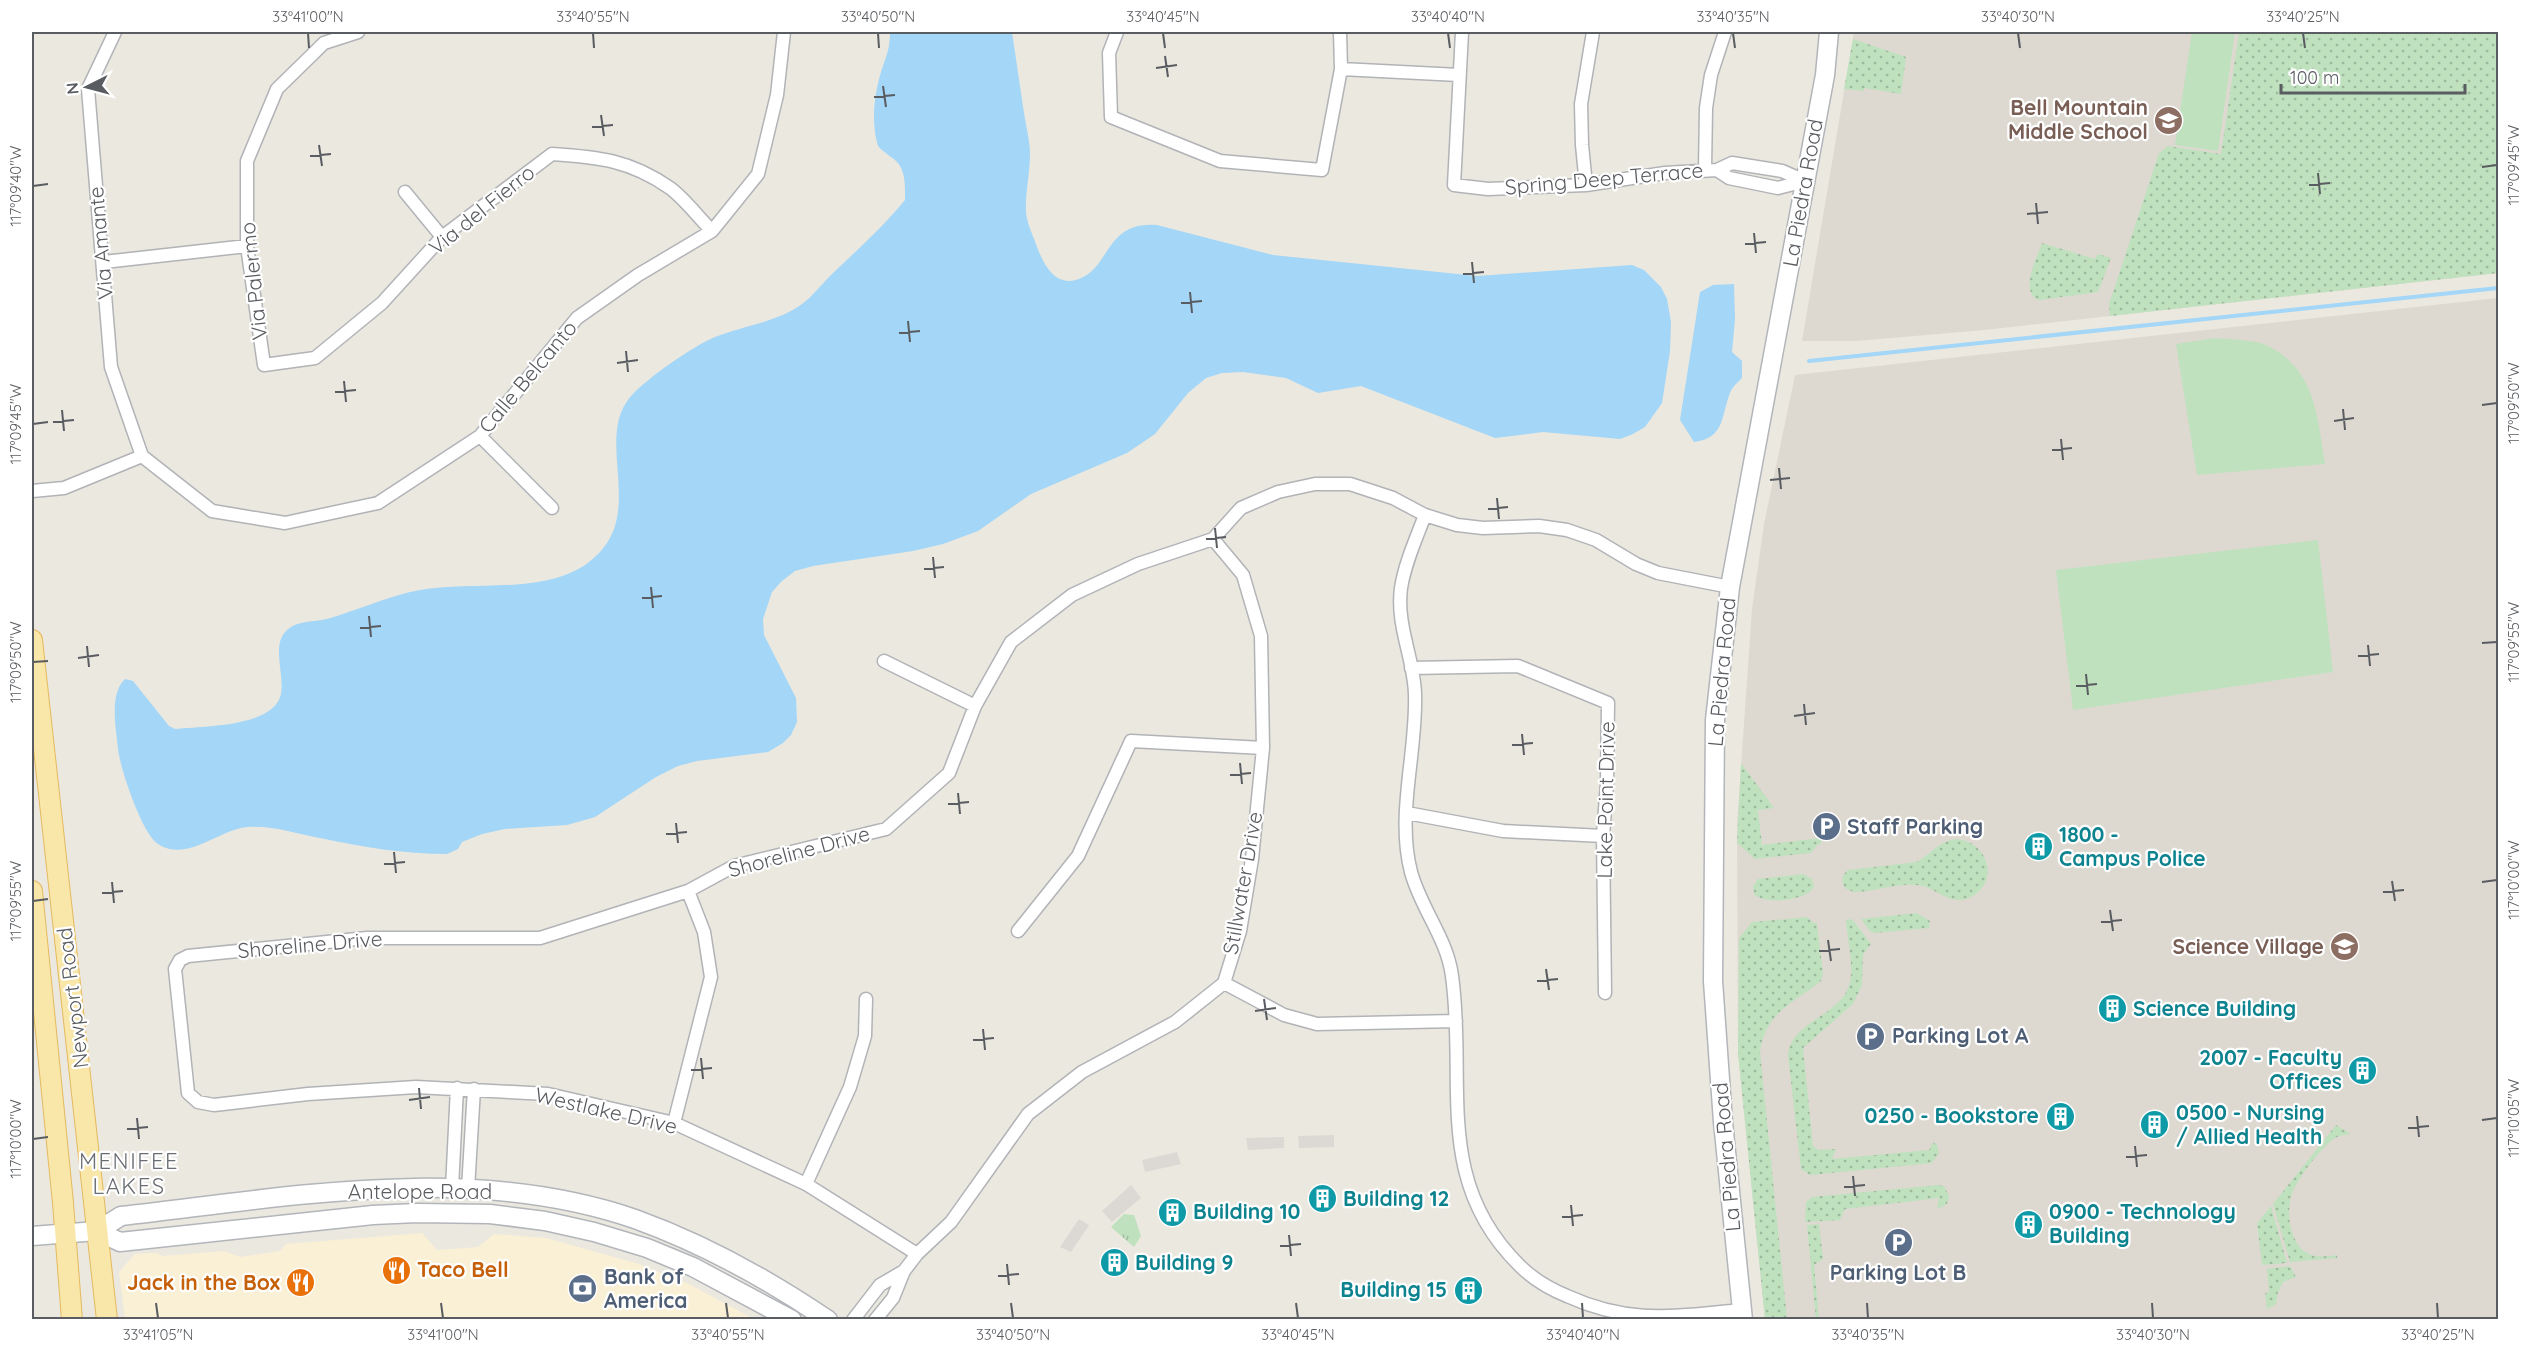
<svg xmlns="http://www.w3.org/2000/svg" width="2530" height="1351" font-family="Quicksand,sans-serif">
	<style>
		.commercial { fill: #faf0d5 }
		.industrial { fill: #dcd9d4 }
		.education { fill: #ddd9d1 }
		.grass { fill: url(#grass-dots) }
		.park { fill: url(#park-tufts) }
		.pitch { fill: #bfe1be }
		.water { fill: #a3d6f7 }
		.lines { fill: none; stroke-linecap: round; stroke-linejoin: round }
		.stream { stroke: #a3d6f7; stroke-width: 4 }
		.street-casing { stroke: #b1b3b7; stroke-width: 15 }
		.secondary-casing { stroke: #b2b5ba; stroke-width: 21 }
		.primary-casing { stroke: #e5b95f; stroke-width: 22 }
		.street { stroke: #fff; stroke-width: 12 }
		.secondary { stroke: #fff; stroke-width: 18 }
		.primary { stroke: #f8e7a8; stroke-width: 20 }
		.ticks { fill: none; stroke: #595c60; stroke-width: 2 }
		.labels { text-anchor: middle; stroke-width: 4.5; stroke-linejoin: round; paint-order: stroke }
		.education-label { font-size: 21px; font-weight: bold; fill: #785e54; stroke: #fff; text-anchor: end }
		.street-label { font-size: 21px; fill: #595c60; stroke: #fff }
		.service-label { font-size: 21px; font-weight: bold; fill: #4e5e75; stroke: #fff; text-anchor: start }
		.culture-label { font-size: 21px; font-weight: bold; fill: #0d838f; stroke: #fff; text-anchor: start }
		.food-label { font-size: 21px; font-weight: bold; fill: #c56008; stroke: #fff; text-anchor: start }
		.neighbourhood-label { font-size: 22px; letter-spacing: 1.5px; fill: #6a6e72; stroke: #fff }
		.neatline { fill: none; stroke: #595c60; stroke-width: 2 }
		.ticks-label { font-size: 15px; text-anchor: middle; fill: #595c60 }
	</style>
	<defs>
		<pattern id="grass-dots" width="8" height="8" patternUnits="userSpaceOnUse" patternTransform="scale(1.5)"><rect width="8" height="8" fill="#bfe1be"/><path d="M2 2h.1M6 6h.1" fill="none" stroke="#9eba9e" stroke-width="1.8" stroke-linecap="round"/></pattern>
		<pattern id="park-tufts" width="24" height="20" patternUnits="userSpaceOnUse" patternTransform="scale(1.5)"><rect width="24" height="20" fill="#bfe1be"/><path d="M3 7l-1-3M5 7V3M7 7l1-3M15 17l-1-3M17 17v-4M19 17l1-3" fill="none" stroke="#9eba9e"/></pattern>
	</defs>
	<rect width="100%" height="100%" fill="#ebe8e0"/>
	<!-- commercial -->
	<path class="commercial" d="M422 1233 437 1250 478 1247 494 1234 546 1238 639 1264 689 1284 754 1319H125L119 1272 135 1254 157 1253 162 1256 224 1251 240 1257 280 1251 286 1244Z"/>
	<!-- industrial -->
	<path class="industrial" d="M1334 1135V1147L1299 1148 1298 1136Z
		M1284 1137V1148L1248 1150 1246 1138Z
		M1177 1152 1181 1164 1145 1172 1142 1160Z
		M1131 1185 1141 1198 1112 1222 1102 1211Z
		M1079 1219 1089 1225 1071 1252 1060 1247Z"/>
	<!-- education -->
	<path class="education" d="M1854 32H2498V273L1984 330 1857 341H1802Z
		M2498 298V1319L1765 1320 1738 1053 1737 824 1752 609 1764 524 1795 375Z"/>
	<!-- grass -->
	<path class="grass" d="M2239 32H2498V273L2110 316 2109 304 2159 153 2168 146 2221 154Z
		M1853 39 1906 57 1901 94 1864 88V91L1844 89Z
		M2042 243 2095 259 2098 254 2111 258 2098 292 2040 300C2018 294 2037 257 2042 243Z
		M1741 763 1774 808 1758 810 1762 845 1821 838V844L1817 845 1811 853 1755 859 1737 843Z
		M1955 839C1991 841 2001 887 1966 899 1949 904 1938 890 1923 886 1901 881 1875 892 1853 892L1845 888C1841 881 1841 876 1848 870L1917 862C1932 853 1937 843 1955 839Z
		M1803 874 1812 879 1814 886C1809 901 1763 905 1754 894L1753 886 1758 879Z
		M1917 913 1930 921 1929 928 1875 933 1870 931 1861 919Z
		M1807 917 1814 923H1817L1823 974 1821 981C1793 1003 1765 1013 1760 1052L1787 1319H1765L1738 1053 1739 938 1752 922Z
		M1852 919 1871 944 1863 955 1862 985 1853 1004 1803 1048 1813 1146 1819 1150 1836 1149 1832 1159 1929 1150 1933 1142 1937 1145 1939 1153 1932 1163 1810 1175 1801 1169 1788 1055C1792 1019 1842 1017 1850 982 1854 966 1847 937 1846 920Z
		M2336 1125 2351 1134C2347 1135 2341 1135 2337 1137 2323 1144 2299 1177 2293 1191 2285 1209 2289 1245 2309 1254 2317 1258 2328 1256 2337 1255V1258L2290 1262 2273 1204Z
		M1938 1185 1944 1186 1949 1196 1947 1204 1940 1208 1937 1207 1939 1198 1845 1209 1840 1220 1805 1222 1806 1202 1812 1197Z
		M2271 1206 2287 1263 2262 1265 2257 1223Z
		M1819 1224 1823 1259 1814 1265 1819 1319 1816 1320 1807 1225Z
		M2290 1266 2296 1277 2283 1282 2278 1292 2276 1304 2267 1309 2265 1293 2269 1292 2267 1269Z"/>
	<!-- park -->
	<path class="park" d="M1124 1214 1134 1215 1141 1236 1134 1247 1111 1227Z"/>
	<!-- pitch -->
	<path class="pitch" d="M2192 32H2235L2218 151 2175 145Z
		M2215 338C2230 340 2252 339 2266 345 2316 369 2317 416 2325 464L2197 475 2176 344Z
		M2318 540 2333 672 2073 710 2056 570Z"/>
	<!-- water -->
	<path class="water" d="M890 32H1012C1016 59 1020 86 1024 113 1026 126 1030 141 1030 154 1030 174 1025 193 1026 213 1027 222 1031 231 1034 239 1041 258 1052 289 1079 279 1111 267 1105 221 1157 225L1273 255 1477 276 1632 265 1644 270 1661 287 1667 299 1671 322 1670 351 1662 403 1645 427 1633 434 1620 439 1543 432 1495 438 1361 386 1318 393 1286 378 1243 372 1222 373 1206 378 1188 393 1155 434 1127 453 1031 494 978 531 943 544 913 551 813 566 795 571 782 581 772 592 763 619 764 635 796 698 797 722 791 735 783 743 768 752 697 761 678 766 656 777 595 817 567 825 505 829 482 834 462 842 458 849 447 854C404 854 362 847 320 838 298 834 271 825 248 827 218 829 188 863 158 844 142 834 120 768 118 749 116 728 109 694 125 679L133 681 169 726 175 729C202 726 260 727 277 703 293 682 259 634 301 623 310 621 318 621 327 619 358 610 388 596 420 590 471 581 547 595 589 562 650 516 592 441 631 396 646 379 693 346 715 337 740 327 774 322 796 308 809 301 819 287 830 276 855 252 883 227 905 200 905 188 906 171 897 162 891 156 883 152 878 146 871 123 874 95 881 72 886 56 890 50 890 32Z
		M1734 284 1735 319 1732 352 1742 361V378C1738 382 1732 387 1730 393 1721 416 1725 438 1694 442L1680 420 1700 292 1713 285Z"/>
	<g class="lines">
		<!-- stream -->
		<path class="stream" d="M1809 361 2498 288"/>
		<defs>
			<path id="street" d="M115 32 88 89 111 367 142 456
				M358 32 324 43 277 89 247 161V246L264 365 315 358 382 303 442 237 552 154C598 157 630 160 670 188 685 199 698 217 712 231
				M1117 32 1109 53 1111 117 1220 161 1322 170 1341 69 1340 32
				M1462 32 1454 185 1488 189 1586 185 1665 173 1717 170 1732 163 1782 171 1805 181
				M1341 69 1459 75
				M1705 169 1706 108 1711 75 1725 32
				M1717 170 1729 178 1778 188 1805 181
				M1586 185 1582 145 1581 104 1593 32
				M405 192 442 237
				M104 262 247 246
				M480 436 552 508
				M142 456 212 511 285 523 378 503 480 436 577 318 638 275 712 231 758 174 777 95 784 32
				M32 491 64 488 142 456
				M1425 515C1416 539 1405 563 1401 588 1396 626 1414 658 1415 694 1417 753 1396 814 1411 872 1421 909 1447 938 1452 976 1467 1082 1432 1180 1520 1266 1532 1278 1550 1289 1567 1296 1631 1325 1674 1316 1742 1310
				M884 661 975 706
				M1411 668 1518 666 1608 703 1607 783 1603 836 1605 993
				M1407 813 1503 831 1603 836
				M1018 931 1078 856 1131 741 1263 748
				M1224 983 1284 1015 1317 1024 1456 1021
				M674 1123 711 977 704 932 688 891
				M806 1184 850 1087 865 1036 866 999
				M452 1188 457 1088
				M468 1189 474 1089
				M917 1254 806 1184 674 1123 548 1094 416 1087 308 1094 214 1105 198 1102 188 1093 175 969 180 960 188 956 367 938H540L688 891 734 866 886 829 949 773 975 706 1011 642 1072 595 1138 564 1213 539 1241 508 1278 492 1315 484H1350L1393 498 1425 515 1457 525 1483 528 1539 526 1567 530 1596 540 1636 564 1658 573 1730 587
				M853 1320 880 1285 904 1271
				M875 1320 893 1298 904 1271 917 1254 951 1222 1028 1114 1082 1072 1175 1022 1224 983 1240 931 1252 859 1263 748 1261 636 1243 575 1213 539"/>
			<path id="secondary" d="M97 1231 120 1242 373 1215 417 1213 490 1214 545 1221 594 1232 647 1248 693 1267 792 1320
				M32 1236 97 1231 121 1216C290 1197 469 1162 635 1219 704 1244 766 1278 828 1320
				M1743 1320 1723 1122 1713 981 1715 720 1730 587 1825 75 1829 32"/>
			<path id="primary" d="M32 640 107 1320
				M32 891 63 1203 72 1320"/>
		</defs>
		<!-- street casing -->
		<use href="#street" class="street-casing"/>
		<!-- secondary casing -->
		<use href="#secondary" class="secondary-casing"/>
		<!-- primary casing -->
		<use href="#primary" class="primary-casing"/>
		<!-- street -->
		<use href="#street" class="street"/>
		<!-- secondary -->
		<use href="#secondary" class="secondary"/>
		<!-- primary -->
		<use href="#primary" class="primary"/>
	</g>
	<!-- ticks -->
	<path class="ticks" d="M308 33 309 48M593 33 594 48M878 33 879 48M1163 33 1165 48M1448 33 1450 48M1733 33 1735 48M2018 33 2020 48M2303 33 2305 48M1165 56 1168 77M1156 68 1177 65M883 86 886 107M874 97 895 95M601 115 604 136M592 127 613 125M319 145 322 166M310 156 331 154M2482 167 2497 165M2318 173 2320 194M2309 185 2330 183M33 186 48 184M2036 203 2038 224M2027 214 2048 212M1754 233 1756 253M1745 244 1766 242M1472 262 1474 283M1463 274 1484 272M1190 292 1192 313M1181 303 1202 301M908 321 910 342M899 333 920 331M626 351 628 372M617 363 638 360M344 381 346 402M335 392 356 390M2482 405 2497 403M2343 409 2345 430M62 410 64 431M2334 421 2354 418M53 422 74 420M33 424 48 422M2061 439 2063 460M2052 450 2072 448M1779 468 1781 489M1770 480 1790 478M1497 498 1499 519M1488 509 1508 507M1215 528 1217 548M1206 539 1226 537M933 557 935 578M924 569 944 567M651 587 653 608M642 598 662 596M369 616 371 637M360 628 381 626M2482 643 2497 642M2368 645 2370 666M87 646 89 667M2358 656 2379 654M78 658 99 655M33 662 48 661M2086 674 2088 695M2076 686 2097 684M1804 704 1806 725M1794 716 1815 713M1522 734 1524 755M1512 745 1533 743M1240 763 1242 784M1230 775 1251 773M958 793 960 814M948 804 969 802M676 823 678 843M666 834 687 832M394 852 396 873M384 864 405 862M2392 881 2395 901M112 882 114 903M2482 882 2497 880M2383 892 2404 890M102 893 123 891M33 901 48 899M2110 910 2113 931M2101 922 2122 920M1828 940 1831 961M1819 951 1840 949M1546 969 1549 990M1537 981 1558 979M1264 999 1267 1020M1255 1011 1276 1008M983 1029 985 1050M973 1040 994 1038M701 1058 703 1079M691 1070 712 1068M419 1088 421 1109M409 1100 430 1097M2417 1116 2419 1137M137 1118 139 1139M2482 1120 2497 1118M2408 1128 2429 1126M127 1129 148 1127M33 1139 48 1137M2135 1146 2137 1167M2126 1157 2147 1155M1853 1176 1855 1196M1844 1187 1865 1185M1571 1205 1573 1226M1562 1217 1583 1215M1289 1235 1291 1256M1280 1246 1301 1244M1007 1264 1009 1285M998 1276 1019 1274M156 1303 158 1318M441 1303 443 1318M726 1303 728 1318M1011 1303 1013 1318M1296 1303 1298 1318M1582 1303 1583 1318M1867 1303 1868 1318M2152 1303 2153 1318M2437 1303 2438 1318"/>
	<!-- icons -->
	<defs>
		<symbol id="school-disc" viewBox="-11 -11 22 22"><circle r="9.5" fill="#8d6e63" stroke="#fff"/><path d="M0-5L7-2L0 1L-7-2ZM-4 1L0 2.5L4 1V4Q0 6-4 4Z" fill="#fff"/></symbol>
		<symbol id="parking-disc" viewBox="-11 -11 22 22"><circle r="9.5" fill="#5c6f8a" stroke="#fff"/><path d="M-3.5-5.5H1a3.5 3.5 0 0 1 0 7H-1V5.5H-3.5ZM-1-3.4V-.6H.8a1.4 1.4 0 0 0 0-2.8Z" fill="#fff"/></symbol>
		<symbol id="building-disc" viewBox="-11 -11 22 22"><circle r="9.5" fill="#0f9aa8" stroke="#fff"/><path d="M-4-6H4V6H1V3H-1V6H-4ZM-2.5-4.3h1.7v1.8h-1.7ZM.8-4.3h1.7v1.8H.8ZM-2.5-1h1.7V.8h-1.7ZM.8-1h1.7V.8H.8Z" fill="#fff"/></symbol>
		<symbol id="university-disc" viewBox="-11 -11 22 22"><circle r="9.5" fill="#8d6e63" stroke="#fff"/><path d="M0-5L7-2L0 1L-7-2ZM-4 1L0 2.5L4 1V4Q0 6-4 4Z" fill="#fff"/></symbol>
		<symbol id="restaurant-disc" viewBox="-11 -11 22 22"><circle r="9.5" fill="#e8710a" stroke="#fff"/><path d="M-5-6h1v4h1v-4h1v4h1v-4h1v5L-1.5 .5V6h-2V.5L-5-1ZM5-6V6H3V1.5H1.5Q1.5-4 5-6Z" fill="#fff"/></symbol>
		<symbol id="bank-disc" viewBox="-11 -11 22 22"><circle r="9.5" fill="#5c6f8a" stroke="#fff"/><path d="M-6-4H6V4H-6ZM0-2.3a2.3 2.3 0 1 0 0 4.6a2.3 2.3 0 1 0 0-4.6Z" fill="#fff"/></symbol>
	</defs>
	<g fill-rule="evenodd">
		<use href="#school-disc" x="2152" y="104" width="33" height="33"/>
		<use href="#parking-disc" x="1810" y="810" width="33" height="33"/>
		<use href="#building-disc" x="2022" y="830" width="33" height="33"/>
		<use href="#university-disc" x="2328" y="930" width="33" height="33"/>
		<use href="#building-disc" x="2096" y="992" width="33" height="33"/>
		<use href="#parking-disc" x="1854" y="1020" width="33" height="33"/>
		<use href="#building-disc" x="2346" y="1054" width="33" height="33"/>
		<use href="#building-disc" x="2044" y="1100" width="33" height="33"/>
		<use href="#building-disc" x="2138" y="1108" width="33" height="33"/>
		<use href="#building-disc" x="1306" y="1182" width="33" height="33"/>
		<use href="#building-disc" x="1156" y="1196" width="33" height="33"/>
		<use href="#building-disc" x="2012" y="1208" width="33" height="33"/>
		<use href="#parking-disc" x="1882" y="1226" width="33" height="33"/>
		<use href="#building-disc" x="1098" y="1246" width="33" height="33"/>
		<use href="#restaurant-disc" x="380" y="1254" width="33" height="33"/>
		<use href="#restaurant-disc" x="284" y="1266" width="33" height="33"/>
		<use href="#bank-disc" x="566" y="1272" width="33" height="33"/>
		<use href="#building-disc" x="1452" y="1274" width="33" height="33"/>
	</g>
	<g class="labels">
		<!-- education labels -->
		<g class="education-label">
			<text x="2148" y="115">Bell Mountain<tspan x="2148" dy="24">Middle School</tspan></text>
			<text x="2324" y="954">Science Village</text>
		</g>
		<!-- street labels -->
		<g class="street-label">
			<text transform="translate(1604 179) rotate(-5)" y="7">Spring Deep Terrace</text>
			<text transform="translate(1803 193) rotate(-80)" y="7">La Piedra Road</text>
			<text transform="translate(482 210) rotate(-39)" y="7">Via del Fierro</text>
			<text transform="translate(101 243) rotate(-95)" y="7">Via Amante</text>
			<text transform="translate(254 281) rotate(-96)" y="7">Via Palermo</text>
			<text transform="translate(528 377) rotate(-50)" y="7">Calle Belcanto</text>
			<text transform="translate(1722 672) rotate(-85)" y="7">La Piedra Road</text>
			<text transform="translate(1606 800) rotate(-89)" y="7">Lake Point Drive</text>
			<text transform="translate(799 852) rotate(-15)" y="7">Shoreline Drive</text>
			<text transform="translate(1243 883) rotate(-80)" y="7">Stillwater Drive</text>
			<text transform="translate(310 945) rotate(-5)" y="7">Shoreline Drive</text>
			<text transform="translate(73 998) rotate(-97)" y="7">Newport Road</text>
			<text transform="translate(606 1111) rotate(13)" y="7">Westlake Drive</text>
			<text transform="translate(1727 1157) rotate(-95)" y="7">La Piedra Road</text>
			<text x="420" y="1199">Antelope Road</text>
		</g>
		<!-- service labels -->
		<g class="service-label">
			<text x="1847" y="834">Staff Parking</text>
			<text x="1892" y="1043">Parking Lot A</text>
			<text x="1898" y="1280" text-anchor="middle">Parking Lot B</text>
			<text x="604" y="1284">Bank of<tspan x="604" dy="24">America</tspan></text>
		</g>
		<!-- culture labels -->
		<g class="culture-label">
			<text x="2059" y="842">1800 -<tspan x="2059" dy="24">Campus Police</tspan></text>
			<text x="2133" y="1016">Science Building</text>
			<text x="2342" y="1065" text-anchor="end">2007 - Faculty<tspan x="2342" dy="24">Offices</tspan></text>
			<text x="2176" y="1120">0500 - Nursing<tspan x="2176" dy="24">/ Allied Health</tspan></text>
			<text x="2039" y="1123" text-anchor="end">0250 - Bookstore</text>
			<text x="1343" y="1206">Building 12</text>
			<text x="1193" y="1219">Building 10</text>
			<text x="2049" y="1219">0900 - Technology<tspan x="2049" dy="24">Building</tspan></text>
			<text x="1135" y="1270">Building 9</text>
			<text x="1447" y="1297" text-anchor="end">Building 15</text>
		</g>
		<!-- food labels -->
		<g class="food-label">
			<text x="417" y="1277">Taco Bell</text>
			<text x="280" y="1290" text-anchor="end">Jack in the Box</text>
		</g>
		<!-- neighbourhood labels -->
		<g class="neighbourhood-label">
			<text x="129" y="1169">MENIFEE<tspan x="129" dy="25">LAKES</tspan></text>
		</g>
	</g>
	<!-- border -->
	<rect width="2530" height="1351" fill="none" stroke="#ffffff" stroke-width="66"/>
	<!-- north arrow -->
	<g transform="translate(87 87) rotate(264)" stroke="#ffffff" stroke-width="4.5" paint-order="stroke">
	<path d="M0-4.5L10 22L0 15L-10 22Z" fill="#595c60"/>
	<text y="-9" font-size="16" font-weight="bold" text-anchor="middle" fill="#595c60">N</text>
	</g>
	<!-- scale -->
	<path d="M2281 84v9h184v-9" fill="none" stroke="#595c60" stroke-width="3"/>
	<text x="2290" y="84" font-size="18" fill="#595c60" stroke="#ffffff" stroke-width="4.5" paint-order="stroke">100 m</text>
	<rect x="33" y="33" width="2464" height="1285" class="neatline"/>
	<g class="ticks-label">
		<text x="308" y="22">33°41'00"N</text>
		<text x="593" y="22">33°40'55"N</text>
		<text x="878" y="22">33°40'50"N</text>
		<text x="1163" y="22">33°40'45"N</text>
		<text x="1448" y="22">33°40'40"N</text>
		<text x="1733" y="22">33°40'35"N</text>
		<text x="2018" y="22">33°40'30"N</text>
		<text x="2303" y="22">33°40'25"N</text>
		<text transform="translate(2514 165) rotate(-90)" y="5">117°09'45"W</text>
		<text transform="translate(16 186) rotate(-90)" y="5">117°09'40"W</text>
		<text transform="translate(2514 403) rotate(-90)" y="5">117°09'50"W</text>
		<text transform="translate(16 424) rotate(-90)" y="5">117°09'45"W</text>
		<text transform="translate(2514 642) rotate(-90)" y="5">117°09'55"W</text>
		<text transform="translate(16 662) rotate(-90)" y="5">117°09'50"W</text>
		<text transform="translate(2514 880) rotate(-90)" y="5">117°10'00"W</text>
		<text transform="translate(16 901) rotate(-90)" y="5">117°09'55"W</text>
		<text transform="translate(2514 1118) rotate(-90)" y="5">117°10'05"W</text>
		<text transform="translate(16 1139) rotate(-90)" y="5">117°10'00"W</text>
		<text x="158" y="1340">33°41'05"N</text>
		<text x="443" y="1340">33°41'00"N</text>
		<text x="728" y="1340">33°40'55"N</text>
		<text x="1013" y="1340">33°40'50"N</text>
		<text x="1298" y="1340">33°40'45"N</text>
		<text x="1583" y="1340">33°40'40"N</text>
		<text x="1868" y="1340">33°40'35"N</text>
		<text x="2153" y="1340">33°40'30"N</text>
		<text x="2438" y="1340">33°40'25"N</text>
	</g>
</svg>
